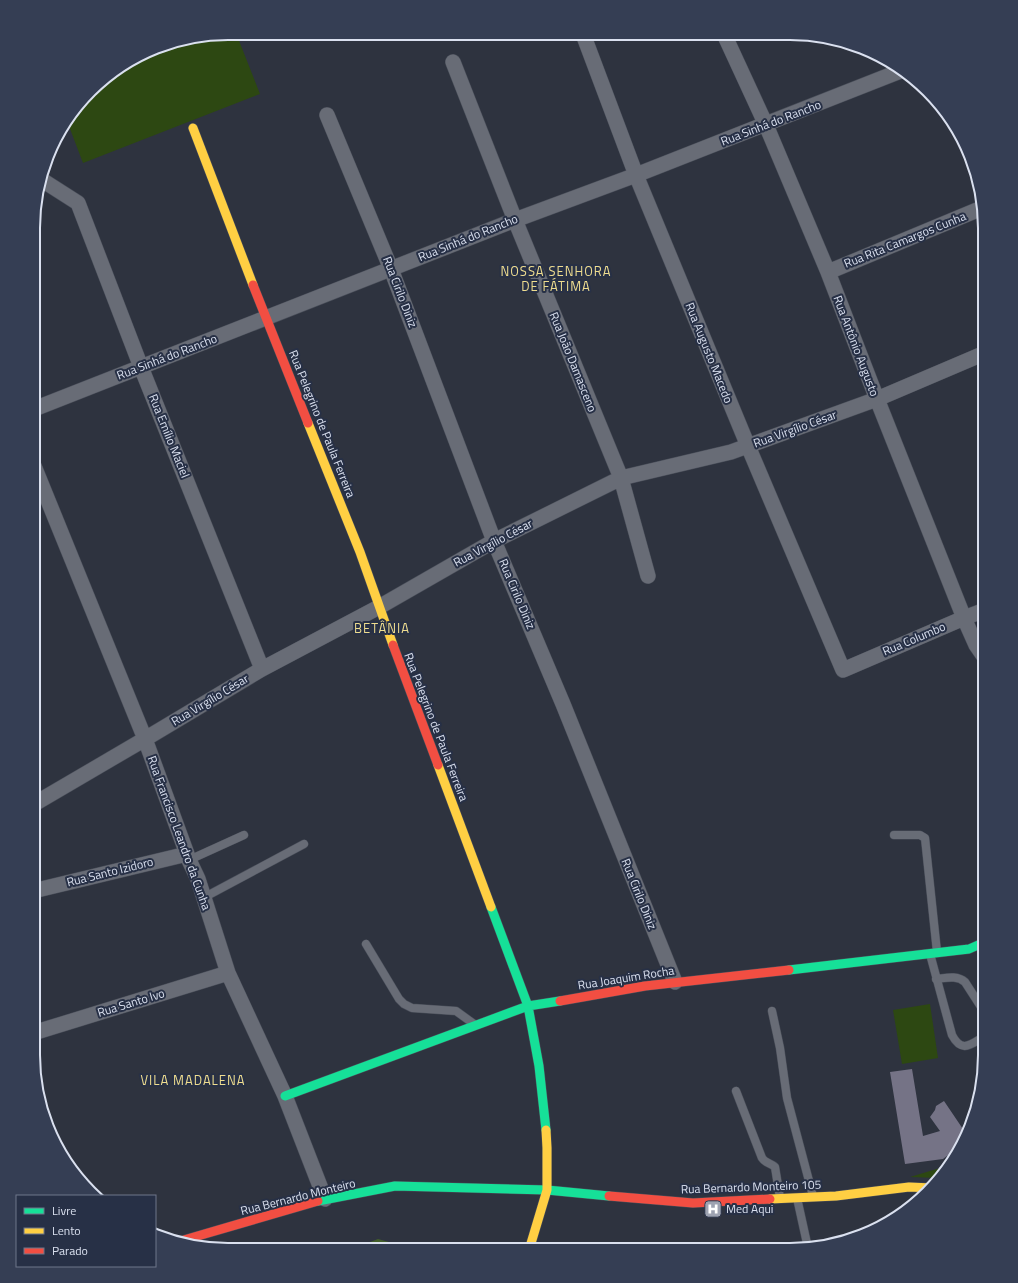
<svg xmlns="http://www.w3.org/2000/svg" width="1018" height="1283" font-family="'Titillium Web',sans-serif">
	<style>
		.green { fill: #2d4812 }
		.forest { fill: #425e2a }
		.building { fill: #757386 }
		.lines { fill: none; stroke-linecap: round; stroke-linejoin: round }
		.lane-casing { stroke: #4a4f5a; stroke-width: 9 }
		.street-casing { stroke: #4a4f5a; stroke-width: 16 }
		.fast-casing { stroke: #4a4f5a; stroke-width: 10 }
		.slow-casing { stroke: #4a4f5a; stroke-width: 10 }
		.jam-casing { stroke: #4a4f5a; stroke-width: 10 }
		.lane { stroke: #686c76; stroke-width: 8 }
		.street { stroke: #686c76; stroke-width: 15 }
		.fast { stroke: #16e098; stroke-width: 9 }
		.slow { stroke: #ffcf43; stroke-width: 9 }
		.jam { stroke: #f24e42; stroke-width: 9 }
		.labels { text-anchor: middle; stroke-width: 4; stroke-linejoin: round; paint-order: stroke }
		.street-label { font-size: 12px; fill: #dae0ef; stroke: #273046 }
		.poi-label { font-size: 12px; fill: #dae0ef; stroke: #273046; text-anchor: start }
		.neighbourhood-label { font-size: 13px; letter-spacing: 1px; fill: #efdd8f; stroke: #273046 }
		.rim { fill: none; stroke: #dae0ef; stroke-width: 2 }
	</style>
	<rect width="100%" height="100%" fill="#2e333f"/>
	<!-- green -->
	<path class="green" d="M228 33H236L260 94 83 163 67 121 99 81 165 43Z
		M930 1004 938 1058 902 1064 893 1010Z
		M950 1165 939 1178 910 1177Z"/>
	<!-- forest -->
	<path class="forest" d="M378 1239 418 1250H349Z"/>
	<!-- building -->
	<path class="building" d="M912 1069 923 1136 940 1131 930 1117 935 1110 936 1106 944 1101 967 1135 963 1144 943 1159 905 1164 890 1072Z"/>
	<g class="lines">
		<defs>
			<path id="lane" d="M894 835H920L925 838 937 952
				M189 860 244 835
				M203 898 304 844
				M366 944 399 999 404 1004 412 1008 456 1011 474 1024
				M930 954 952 1035C962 1054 971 1044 985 1036
				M936 979C946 978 957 975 965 982L985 1013
				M772 1011 780 1048 787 1098 813 1196
				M736 1091 762 1158C765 1163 771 1163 775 1167L780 1198
				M797 1198 808 1248"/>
			<path id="street" d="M583 34 636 175 748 446 843 670 964 618 985 610
				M724 34 766 125 828 272 877 399 964 618 976 645 985 658
				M453 62 515 220 621 478 648 576
				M327 115 391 269 494 541 563 704 675 982
				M42 180 78 203 141 367 262 669
				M828 272 982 208
				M34 409 515 220 636 175 903 70
				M34 466 145 739 187 854 189 860 198 879 228 973 285 1096 325 1199
				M34 804 145 739 262 669 379 607 494 541 621 478 731 452 877 399 985 353
				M33 891 187 854
				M33 1033 228 973"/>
			<path id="fast" d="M491 907 528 1006 539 1066 546 1130
				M789 970 969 949 985 942
				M285 1096 528 1006 560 1001
				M318 1201 395 1186 547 1190 609 1196"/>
			<path id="slow" d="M193 128 253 285
				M308 423 360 552 393 645
				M438 765 491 907
				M770 1199 836 1196 909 1187 932 1188
				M529 1250 547 1190V1148L546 1130"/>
			<path id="jam" d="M253 285 308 423
				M393 645 438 765
				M560 1001 645 986 789 970
				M609 1196 693 1203 770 1199
				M177 1242 318 1201"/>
		</defs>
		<!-- lane casing -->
		<use href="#lane" class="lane-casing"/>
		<!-- street casing -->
		<use href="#street" class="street-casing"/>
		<!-- fast casing -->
		<use href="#fast" class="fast-casing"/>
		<!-- slow casing -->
		<use href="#slow" class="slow-casing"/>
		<!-- jam casing -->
		<use href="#jam" class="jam-casing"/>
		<!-- lane -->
		<use href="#lane" class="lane"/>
		<!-- street -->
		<use href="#street" class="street"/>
		<!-- fast -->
		<use href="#fast" class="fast"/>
		<!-- slow -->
		<use href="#slow" class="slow"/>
		<!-- jam -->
		<use href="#jam" class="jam"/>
	</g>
	<!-- icons -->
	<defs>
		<symbol id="hospital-square" viewBox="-11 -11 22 22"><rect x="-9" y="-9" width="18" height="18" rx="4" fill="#9ea3b1" stroke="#273046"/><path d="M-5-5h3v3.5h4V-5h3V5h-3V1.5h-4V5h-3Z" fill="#fff"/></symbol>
	</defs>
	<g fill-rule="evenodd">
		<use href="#hospital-square" x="703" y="1199" width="20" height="20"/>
	</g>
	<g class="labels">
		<!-- street labels -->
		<g class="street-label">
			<text transform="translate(771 123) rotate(-21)" y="4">Rua Sinhá do Rancho</text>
			<text transform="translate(468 238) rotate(-22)" y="4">Rua Sinhá do Rancho</text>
			<text transform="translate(905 240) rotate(-22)" y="4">Rua Rita Camargos Cunha</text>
			<text transform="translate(400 292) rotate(69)" y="4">Rua Cirilo Diniz</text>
			<text transform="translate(856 346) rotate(69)" y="4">Rua Antônio Augusto</text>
			<text transform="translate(709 353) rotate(68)" y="4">Rua Augusto Macedo</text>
			<text transform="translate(167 357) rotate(-21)" y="4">Rua Sinhá do Rancho</text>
			<text transform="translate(573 362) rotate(68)" y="4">Rua João Damasceno</text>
			<text transform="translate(322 424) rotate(68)" y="4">Rua Pelegrino de Paula Ferreira</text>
			<text transform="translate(795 429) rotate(-20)" y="4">Rua Virgílio César</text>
			<text transform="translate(169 436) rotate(68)" y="4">Rua Emílio Maciel</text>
			<text transform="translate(493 543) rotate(-28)" y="4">Rua Virgílio César</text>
			<text transform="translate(517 594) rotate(67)" y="4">Rua Cirilo Diniz</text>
			<text transform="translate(914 639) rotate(-23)" y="4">Rua Columbo</text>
			<text transform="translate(210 700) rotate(-31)" y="4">Rua Virgílio César</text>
			<text transform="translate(436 727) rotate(69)" y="4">Rua Pelegrino de Paula Ferreira</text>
			<text transform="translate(179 833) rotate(70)" y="4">Rua Francisco Leandro da Cunha</text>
			<text transform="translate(110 872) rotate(-14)" y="4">Rua Santo Izidoro</text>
			<text transform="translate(639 894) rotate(68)" y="4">Rua Cirilo Diniz</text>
			<text transform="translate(626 978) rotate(-9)" y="4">Rua Joaquim Rocha</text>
			<text transform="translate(131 1003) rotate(-17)" y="4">Rua Santo Ivo</text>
			<text transform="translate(751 1187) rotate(-2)" y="4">Rua Bernardo Monteiro 105</text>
			<text transform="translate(298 1197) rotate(-14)" y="4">Rua Bernardo Monteiro</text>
		</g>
		<!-- poi labels -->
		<g class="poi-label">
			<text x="726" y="1213">Med Aqui</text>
		</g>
		<!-- neighbourhood labels -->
		<g class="neighbourhood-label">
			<text x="556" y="276">NOSSA SENHORA<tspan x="556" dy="15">DE FÁTIMA</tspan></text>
			<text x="382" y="633">BETÂNIA</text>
			<text x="193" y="1085">VILA MADALENA</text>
		</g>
	</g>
	<!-- crop -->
	<path d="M0 0H1018V1283H0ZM228 40H790A188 188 0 0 1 978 228V1055A188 188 0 0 1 790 1243H228A188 188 0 0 1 40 1055V228A188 188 0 0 1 228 40Z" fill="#353e54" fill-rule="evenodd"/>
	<path class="rim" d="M228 40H790A188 188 0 0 1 978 228V1055A188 188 0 0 1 790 1243H228A188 188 0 0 1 40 1055V228A188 188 0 0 1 228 40Z"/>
	<!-- legend -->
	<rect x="16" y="1195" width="140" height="72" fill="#273046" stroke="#6f768a"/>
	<rect x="24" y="1208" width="20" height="6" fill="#16e098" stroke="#6f768a"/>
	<text x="52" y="1215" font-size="12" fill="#dae0ef">Livre</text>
	<rect x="24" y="1228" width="20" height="6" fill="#ffcf43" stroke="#6f768a"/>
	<text x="52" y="1235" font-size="12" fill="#dae0ef">Lento</text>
	<rect x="24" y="1248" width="20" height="6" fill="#f24e42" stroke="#6f768a"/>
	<text x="52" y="1255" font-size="12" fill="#dae0ef">Parado</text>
</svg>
